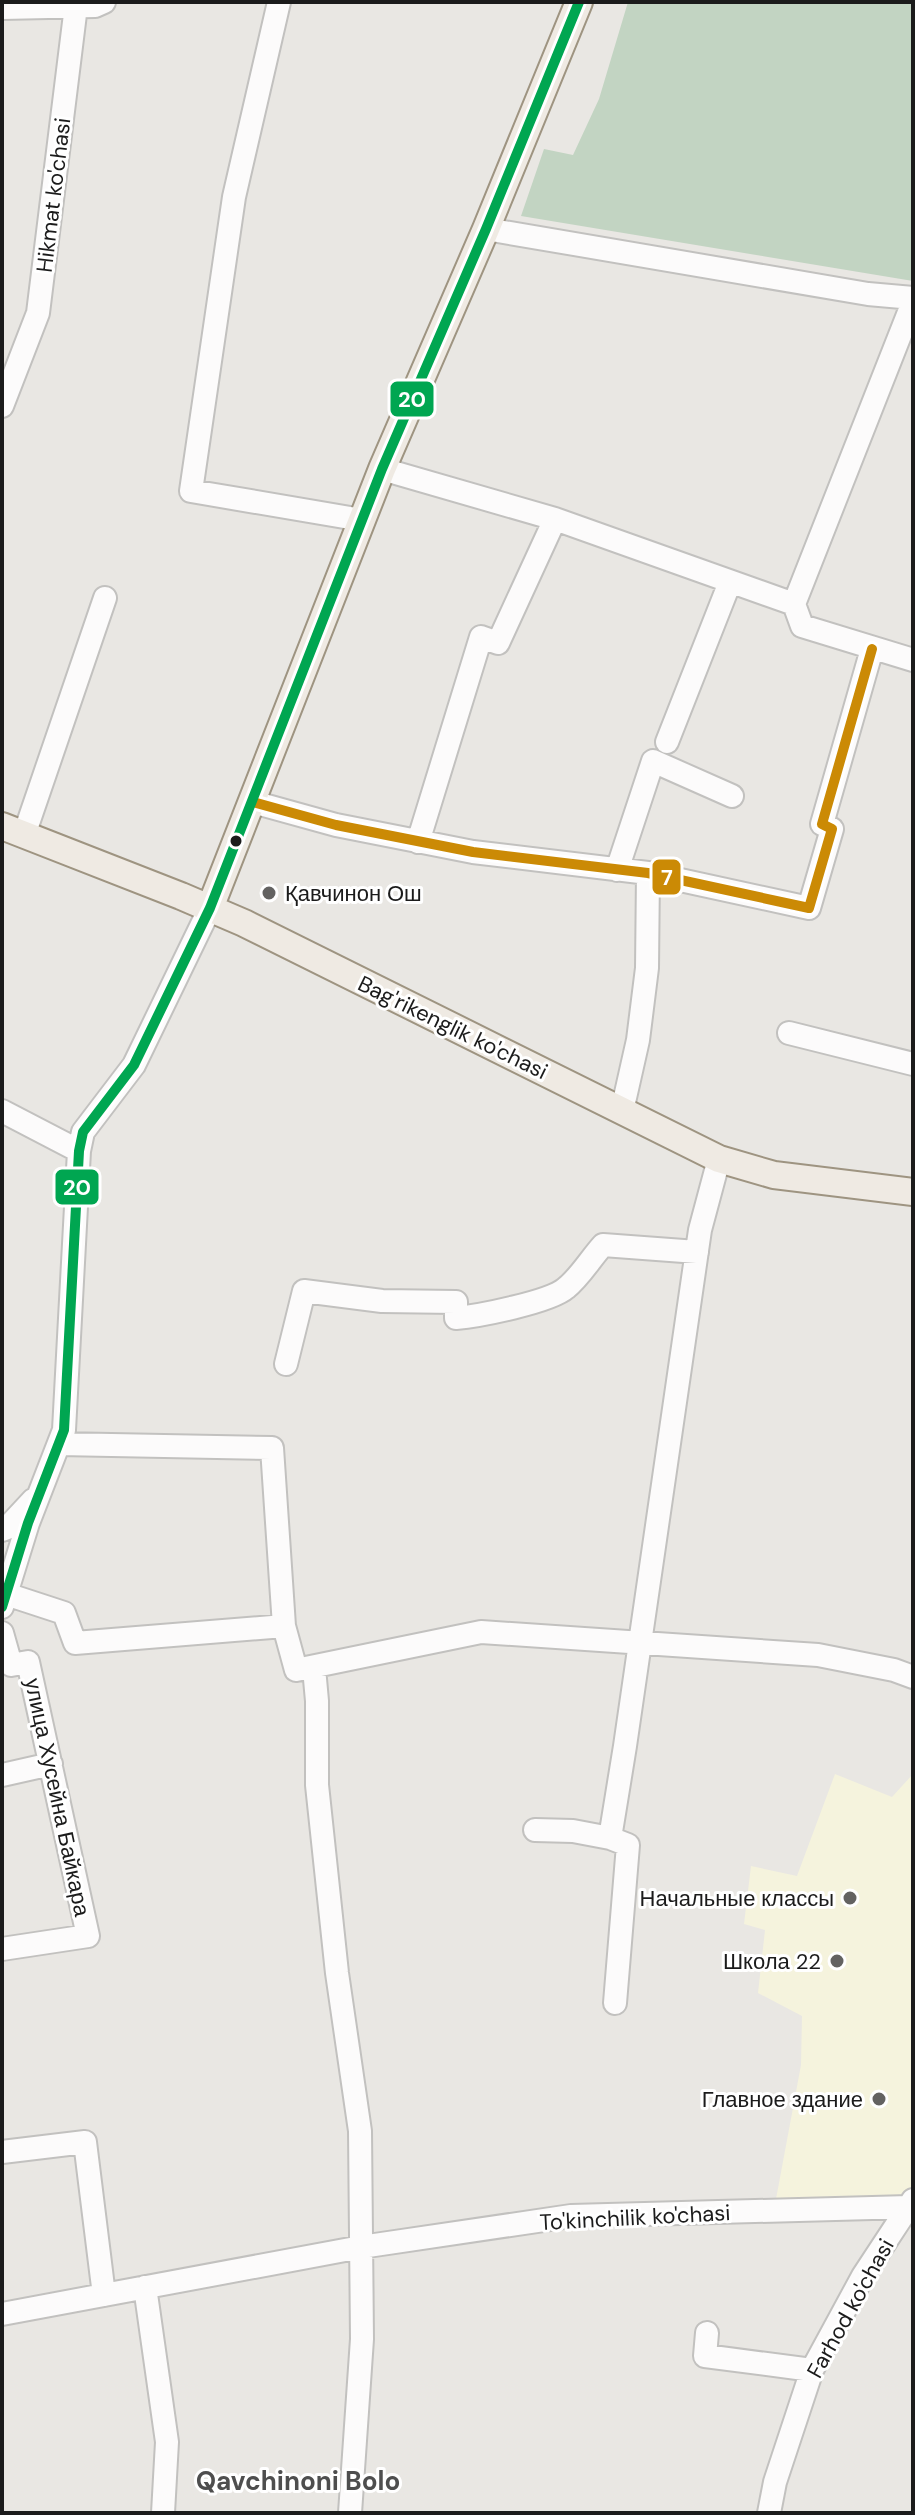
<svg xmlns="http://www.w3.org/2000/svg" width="915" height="2515" font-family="'DM Sans',sans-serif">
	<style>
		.education { fill: #f5f3dd }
		.cemetery { fill: #c2d4c2 }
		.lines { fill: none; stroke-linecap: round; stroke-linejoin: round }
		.minor-casing { stroke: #c2c1bf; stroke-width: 26 }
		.major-casing { stroke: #9e9481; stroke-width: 30 }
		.minor { stroke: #fcfbfb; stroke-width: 22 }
		.major { stroke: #efeae3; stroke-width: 26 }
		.bus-1-casing { stroke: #fff; stroke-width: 16 }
		.bus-2-casing { stroke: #fff; stroke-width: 16 }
		.bus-1 { stroke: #cb8a05; stroke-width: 10 }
		.bus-2 { stroke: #00a651; stroke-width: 10 }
		.bus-dot { fill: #1b1b1b; stroke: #fff; stroke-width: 3 }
		.poi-dot { fill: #636261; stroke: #fff; stroke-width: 3 }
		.labels { text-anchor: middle; stroke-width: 6; stroke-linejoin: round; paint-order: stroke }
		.street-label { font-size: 22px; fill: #1b1b1b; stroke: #fff }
		.poi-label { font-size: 22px; fill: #1b1b1b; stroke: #fff; text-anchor: end }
		.quarter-label { font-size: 26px; font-weight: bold; fill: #4e4e4e; stroke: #fff }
		.line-badge { stroke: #fff; stroke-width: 3 }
		.badge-label { font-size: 22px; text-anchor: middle; font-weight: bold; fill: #fff }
	</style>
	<rect width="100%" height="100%" fill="#e9e7e3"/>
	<!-- education -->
	<path class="education" d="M835 1774 892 1797 913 1774V2183L904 2202 776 2199 801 2065 802 2016 758 1993 765 1930 744 1924 751 1866 797 1876Z"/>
	<!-- cemetery -->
	<path class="cemetery" d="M628 2H913V281L521 216 544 149 573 155 599 99Z"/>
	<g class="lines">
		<defs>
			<path id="minor" d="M279 2 234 197 191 491 362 520
				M2 8 95 6 104 2
				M486 229 868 294 913 298
				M913 302 794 604 802 626 913 660
				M2 406 38 313 76 6
				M382 469 555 519 794 604
				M667 742 730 582
				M253 802 336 825 473 852 648 873 809 908 832 829 822 824 872 649
				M24 835 105 598
				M418 842 481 637 498 643 555 519
				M617 870 653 761 732 796
				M789 1033 913 1064
				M2 1111 79 1151
				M622 1111 638 1040 647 968 648 873
				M286 1364 304 1291 382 1301 456 1302V1318C479 1316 550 1302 566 1288 580 1277 591 1258 603 1245L697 1252
				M59 1444 272 1448 284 1626 296 1670 481 1632 818 1655 894 1670 913 1677
				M2 1530 7 1528 33 1500
				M6 1594 64 1613 75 1643 284 1626
				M2 1607 28 1523 64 1430 79 1151 83 1132 134 1065 210 908
				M2 1633 11 1665 28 1662 88 1936 2 1949
				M314 1668 317 1701V1785L337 1973 360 2131 362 2339 350 2513
				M2 1775 51 1764
				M535 1830 573 1831 610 1838
				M615 2003 628 1845 610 1838 625 1746 700 1230 719 1159
				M2 2152 85 2142 104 2295
				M145 2287 167 2442 163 2513
				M2 2314 361 2247 571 2216 909 2207
				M707 2333 705 2356 812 2370
				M769 2513 775 2482 812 2370 863 2276 913 2200"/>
			<path id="major" d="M2 826 181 896 244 923 719 1159 774 1175 913 1192
				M210 908 382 469 486 229 579 2"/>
		</defs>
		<!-- minor casing -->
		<use href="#minor" class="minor-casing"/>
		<!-- major casing -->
		<use href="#major" class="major-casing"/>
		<!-- minor -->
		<use href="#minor" class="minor"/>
		<!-- major -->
		<use href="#major" class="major"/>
		<defs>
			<path id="bus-1" d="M253 802 336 825 473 852 648 873 809 908 832 829 822 824 872 649"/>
			<path id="bus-2" d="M2 1607 28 1523 64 1430 79 1151 83 1132 134 1065 210 908 382 469 486 229 579 2"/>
		</defs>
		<!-- bus-1 casing -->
		<use href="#bus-1" class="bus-1-casing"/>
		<!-- bus-2 casing -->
		<use href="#bus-2" class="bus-2-casing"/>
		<!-- bus-1 -->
		<use href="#bus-1" class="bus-1"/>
		<!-- bus-2 -->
		<use href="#bus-2" class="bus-2"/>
	</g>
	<!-- markers -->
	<circle class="bus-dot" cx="236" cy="841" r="7"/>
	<g class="poi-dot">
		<circle cx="269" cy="893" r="8"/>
		<circle cx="850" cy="1898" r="8"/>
		<circle cx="837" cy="1961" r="8"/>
		<circle cx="879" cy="2099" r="8"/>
	</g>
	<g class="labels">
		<!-- street labels -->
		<g class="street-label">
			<text transform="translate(53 195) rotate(-83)" y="8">Hikmat ko'chasi</text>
			<text transform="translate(453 1027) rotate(26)" y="8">Bag'rikenglik ko'chasi</text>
			<text transform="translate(58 1797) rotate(78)" y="8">улица Хусейна Байкара</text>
			<text transform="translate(635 2217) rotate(-3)" y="8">To'kinchilik ko'chasi</text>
			<text transform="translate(850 2308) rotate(-61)" y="8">Farhod ko'chasi</text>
		</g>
		<!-- poi labels -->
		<g class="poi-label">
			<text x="285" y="901" text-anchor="start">Қавчинон Ош</text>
			<text x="834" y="1906">Начальные классы</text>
			<text x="821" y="1969">Школа 22</text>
			<text x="863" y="2107">Главное здание</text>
		</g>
		<!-- quarter labels -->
		<g class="quarter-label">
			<text x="298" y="2490">Qavchinoni Bolo</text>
		</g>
	</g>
	<g class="line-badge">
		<rect x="389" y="380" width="46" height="38" rx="8" fill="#00a651"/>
		<rect x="651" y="858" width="31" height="38" rx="8" fill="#cb8a05"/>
		<rect x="54" y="1168" width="46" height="38" rx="8" fill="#00a651"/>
	</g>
	<g class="badge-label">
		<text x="412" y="407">20</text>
		<text x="667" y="885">7</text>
		<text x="77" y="1195">20</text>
	</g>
	<!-- border -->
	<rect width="915" height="2515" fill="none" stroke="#1b1b1b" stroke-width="8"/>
</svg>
